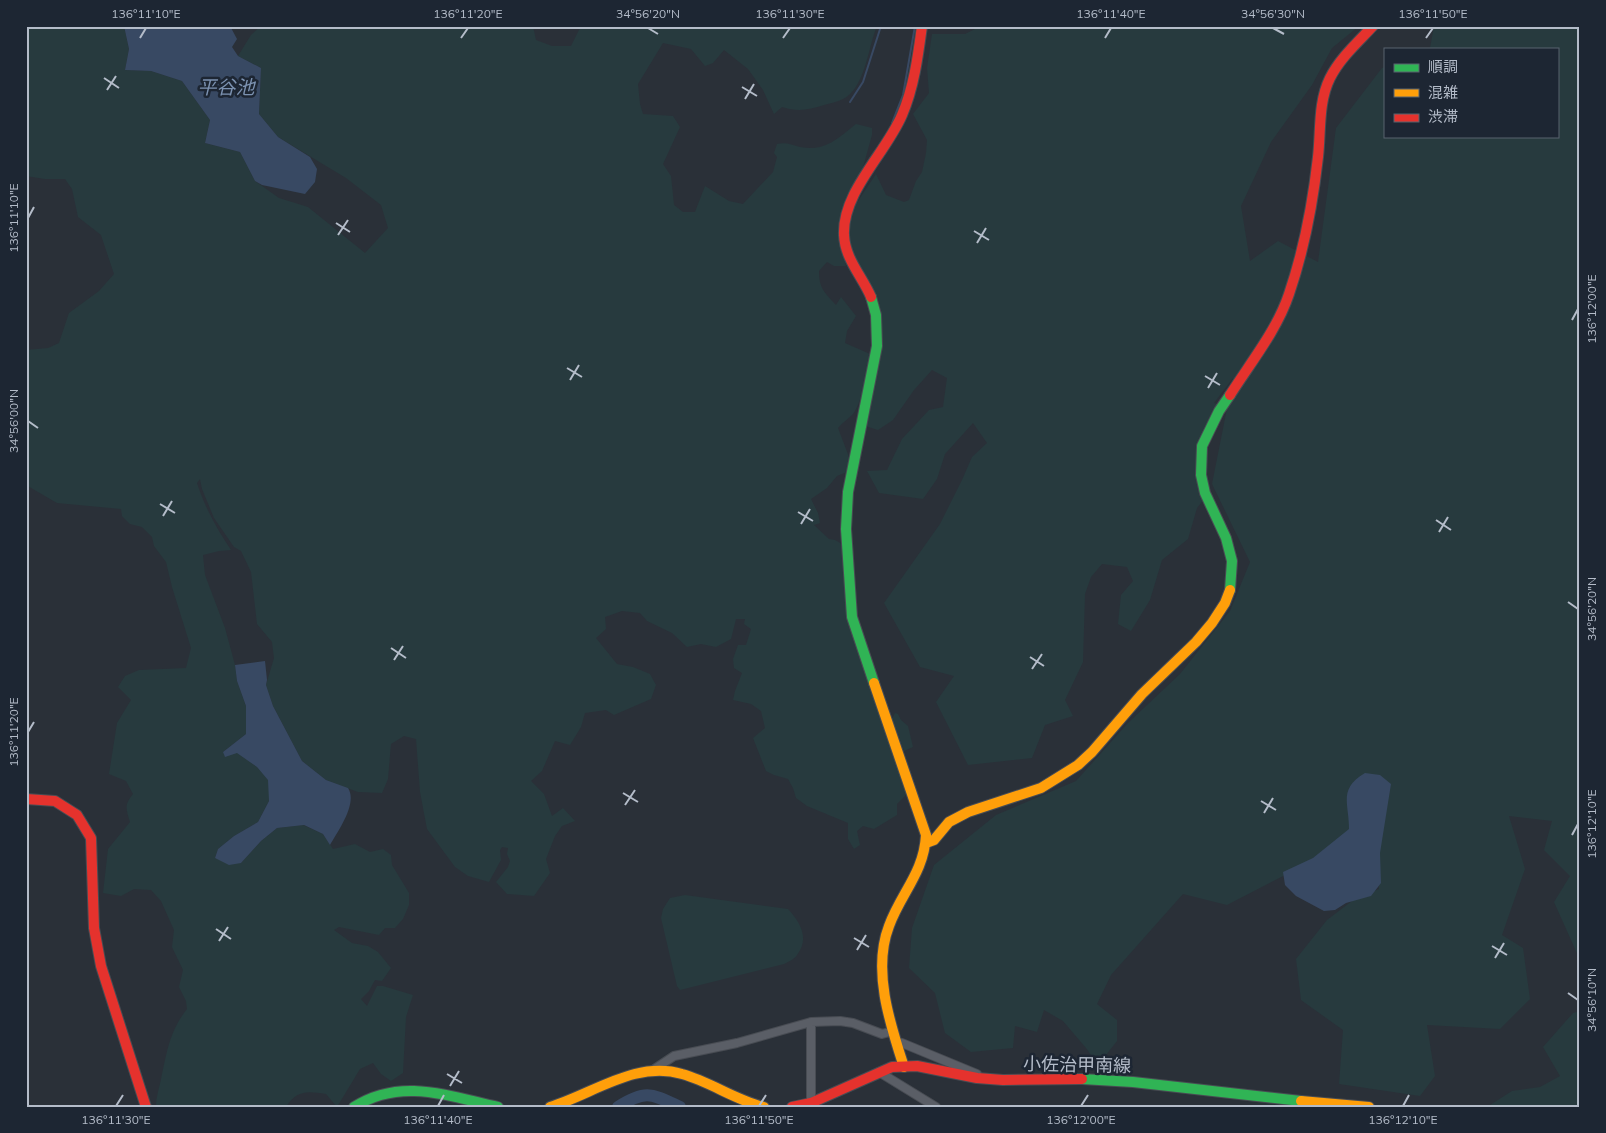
<svg xmlns="http://www.w3.org/2000/svg" width="1606" height="1133" font-family="Mulish,'Noto Sans JP',sans-serif">
	<style>
		.green { fill: #273a3e }
		.water { fill: #384963 }
		.lines { fill: none; stroke-linecap: round; stroke-linejoin: round }
		.stream { stroke: #384963; stroke-width: 2 }
		.river { stroke: #384963; stroke-width: 12 }
		.street-casing { stroke: #484c53; stroke-width: 10 }
		.fast-casing { stroke: #484c53; stroke-width: 12 }
		.slow-casing { stroke: #484c53; stroke-width: 12 }
		.jam-casing { stroke: #484c53; stroke-width: 12 }
		.street { stroke: #5a5e66; stroke-width: 8 }
		.fast { stroke: #30b455; stroke-width: 10 }
		.slow { stroke: #ff9f0a; stroke-width: 10 }
		.jam { stroke: #e5322d; stroke-width: 10 }
		.ticks { fill: none; stroke: #b4bcc9; stroke-width: 2 }
		.labels { text-anchor: middle; stroke-width: 5; stroke-linejoin: round; paint-order: stroke }
		.street-label { font-size: 18px; fill: #b4bcc9; stroke: #1d2633 }
		.water-label { font-size: 19px; font-style: italic; fill: #7c92b1; stroke: #1d2633 }
		.neatline { fill: none; stroke: #b4bcc9; stroke-width: 2 }
		.ticks-label { font-size: 12px; text-anchor: middle; fill: #b4bcc9 }
	</style>
	<rect width="100%" height="100%" fill="#2a3038"/>
	<!-- green -->
	<path class="green" d="M26 26H124L129 49 125 70 151 71 182 81 210 120 205 143 240 152 255 181 279 198 308 207 365 253 388 228 381 205 346 178 278 137 259 114 261 68 238 56 251 35 261 26H533L536 40 552 46H571L581 26H877C868 47 865 89 843 99 837 102 830 103 824 105 809 110 797 112 782 107L774 114 763 90 748 69 724 50 713 63 705 66 691 49 663 43 638 84 640 104 643 114 673 116 680 127 663 164 671 176 674 205 683 212H695L705 186 729 201 743 204 773 172 777 157 774 153 777 144C786 142 792 145 800 147 825 152 837 139 856 124L872 128V135L862 171 846 200 840 221 846 266H834L827 262 819 271C819 288 824 292 836 305L841 297 856 316 847 331 845 343 870 354C869 367 861 405 853 414 848 419 843 422 838 428L849 457 847 472 837 476 827 488 811 499 818 513 820 523 814 525 829 539 835 540 842 544 843 575 850 619 908 793 897 804V815L874 829 863 826 857 831 860 845 854 849 848 839V823L807 806 796 798 793 788 788 779 774 775 766 771 753 738 765 728 761 711 751 704 733 700 735 691 742 673 734 668 733 659 738 645H746L751 629 744 624 745 619H736L731 639 716 647 701 644 687 647 672 633 647 621 640 613 622 611 605 617 606 629 596 638 617 664 633 667 650 674 656 685 651 699 614 715 606 710 585 713 581 727 570 745 555 741 542 771 531 781 544 794 552 816 563 808 575 821 562 826 555 836 546 859 550 873 534 896 507 894 496 882 508 867 510 861 507 854 508 848 502 847 500 850 501 860 489 882 468 876 455 867 427 829 420 792 416 739 404 736 391 744 388 779 382 793 358 792 326 780 302 761 273 706 266 685 274 658 272 642 257 624 251 572 241 551 234 547 214 518 202 489 200 479 197 483C205 508 217 529 231 550L219 551 203 555 205 575 225 628 235 665 237 681 246 706V734L223 752H237L257 767 269 780V801L258 822 234 836 218 849 215 858 241 863 261 841 277 828 303 825 323 834 333 849 355 844 370 852 383 849 391 855 392 865 409 893V905L403 919 395 928H385L379 935 339 927 334 930 352 943 368 946 378 952 391 968 382 981 375 980 369 991 361 999 367 1006 377 986H383L413 995 406 1017 403 1073 391 1081 381 1074 373 1063 360 1069 337 1107 326 1094C307 1091 297 1090 286 1107H156C156 1097 159 1089 161 1079 167 1052 169 1032 187 1009L186 1001 179 987 183 970 172 947 174 930 161 901 151 890 134 889 121 896 103 893 108 849 130 822C126 809 124 805 133 794L126 781 109 774 117 723 131 700 118 687 125 676 139 670 186 668 191 648 172 587 166 562 154 546 152 537 142 527 130 524 122 516 121 509 57 503 26 485V350L48 348 59 343 69 313 99 291 114 274 101 235 78 217 72 189 65 179H45L26 176Z
		M975 26H1359L1332 48 1312 85 1271 142 1241 206 1250 261 1278 241 1318 262 1336 128 1382 68 1385 67V136H1557V49H1428L1430 48 1434 26H1580V960L1554 902 1570 876 1544 850 1552 821 1509 816 1525 869 1502 935 1523 948 1530 999 1500 1029 1427 1025 1435 1076 1420 1096 1339 1084 1343 1030 1301 1000 1296 959 1327 920 1356 898 1379 889 1368 775 1349 788 1356 829 1320 857 1227 905 1183 894 1111 975 1097 1004 1117 1020V1041L1098 1065 1086 1048 1063 1021 1044 1010 1037 1032 1015 1026 1013 1048 971 1052 945 1033 935 993 909 968 912 928 934 865 996 815 1076 781 1128 723 1180 674 1230 611 1250 562 1212 484 1233 378 1214 403 1220 405 1200 443 1204 499 1197 508 1188 539 1162 560 1150 600 1131 631 1118 624 1121 595 1133 581 1127 567 1102 564 1091 577 1085 594 1083 662 1065 700 1073 716 1045 725 1032 758 968 765 936 702 954 676 920 667 884 603 940 524 962 480 972 457 987 443 973 423 945 454 937 479 923 499 879 493 867 471 887 470 902 439 929 410 943 407 947 378 932 370 914 390 893 420 878 430 865 426 881 338 848 239 852 210 876 174 886 195 904 202 909 200 916 181 922 172 926 153 927 140 913 114 929 93 927 68 932 34H965L975 29Z
		M895 713 898 714 901 720 908 726 913 747 904 751 892 719Z
		M685 895 788 909C800 922 810 938 797 955 795 959 788 962 784 964L680 990 677 986 661 918 663 909 670 898Z
		M1580 1011V1107H1487L1512 1091 1540 1087 1560 1076 1543 1047 1573 1013Z"/>
	<!-- water -->
	<path class="water" d="M124 26H197L208 29 210 26H230L237 39 232 47 238 56 261 68 259 114 278 137 310 157 317 169 315 182 305 194 262 185 255 181 240 152 205 143 210 120 182 81 151 71 125 70 129 49Z
		M265 661 267 680 266 685 273 706 302 761 326 780 348 788C358 803 338 831 330 845L323 834 304 825 277 828 261 841 241 863 229 865 215 858 218 849 234 836 258 822 269 801 268 780 257 767 237 753 225 757 223 752 246 734V706L237 681 235 665Z
		M1365 773 1380 775 1391 784 1380 853 1381 883 1371 896 1346 903 1335 910 1324 911 1296 896 1285 885 1283 872 1313 858 1349 829C1349 803 1338 789 1365 773Z"/>
	<g class="lines">
		<!-- stream -->
		<path class="stream" d="M850 102 863 82 881 26
			M892 123 903 95 915 26"/>
		<!-- river -->
		<path class="river" d="M618 1107C646 1089 652 1094 680 1107"/>
		<defs>
			<path id="street" d="M811 1022V1107
				M896 1042 902 1043 977 1074V1077
				M653 1070 674 1056 737 1043 811 1022 840 1021 853 1023 882 1034 893 1031
				M879 1072 936 1107"/>
			<path id="fast" d="M871 297 876 315 877 346 848 492 846 529 852 617 874 683
				M1230 395 1219 411 1202 446 1201 475 1205 493 1226 538 1232 561 1230 590
				M1082 1079 1133 1082 1301 1101
				M354 1107C401 1077 448 1096 498 1107"/>
			<path id="slow" d="M874 683 926 835C924 873 901 893 889 926 872 970 890 1024 904 1067
				M926 843 934 840 949 822 968 812 1041 788 1078 765 1092 752 1142 694 1196 642 1212 623 1225 603 1230 590
				M1301 1101 1369 1107
				M550 1107C593 1094 636 1060 682 1074 711 1082 735 1100 764 1107"/>
			<path id="jam" d="M871 297C862 276 845 259 844 235 842 192 886 153 902 115 914 87 918 56 922 26
				M1230 395C1251 362 1277 330 1289 294 1304 250 1313 202 1318 157 1321 131 1318 102 1330 78 1340 58 1358 42 1373 26
				M26 799 55 801 77 815 91 838 94 928 101 966 146 1107
				M792 1107 811 1103 892 1067 917 1066 977 1078 1003 1080 1082 1079"/>
		</defs>
		<!-- street casing -->
		<use href="#street" class="street-casing"/>
		<!-- fast casing -->
		<use href="#fast" class="fast-casing"/>
		<!-- slow casing -->
		<use href="#slow" class="slow-casing"/>
		<!-- jam casing -->
		<use href="#jam" class="jam-casing"/>
		<!-- street -->
		<use href="#street" class="street"/>
		<!-- fast -->
		<use href="#fast" class="fast"/>
		<!-- slow -->
		<use href="#slow" class="slow"/>
		<!-- jam -->
		<use href="#jam" class="jam"/>
	</g>
	<!-- ticks -->
	<path class="ticks" d="M648 28 658 34M1273 28 1284 34M140 38 146 28M461 38 468 28M783 38 790 28M1105 38 1111 28M1426 38 1433 28M104 78 119 88M742 87 757 96M107 90 116 76M745 99 754 84M28 218 34 207M336 223 350 232M974 231 989 240M338 235 348 220M977 243 986 228M1572 320 1578 309M567 368 582 377M1205 376 1220 385M570 380 579 365M1208 388 1217 373M28 421 38 428M160 504 175 513M798 512 813 521M163 516 172 501M1436 520 1451 530M801 524 810 509M1439 532 1448 517M1568 602 1578 609M391 648 406 658M1030 657 1044 666M394 660 403 646M1032 669 1042 654M28 732 34 722M623 793 638 802M1261 801 1276 810M625 805 635 790M1264 813 1273 798M1572 835 1578 824M216 929 231 939M854 938 869 947M219 941 228 927M1492 946 1507 955M857 950 866 935M1495 958 1504 943M1568 993 1578 1000M447 1074 462 1083M450 1086 459 1071M116 1106 123 1095M438 1106 444 1095M759 1106 766 1095M1081 1106 1088 1095M1403 1106 1409 1095"/>
	<g class="labels">
		<!-- street labels -->
		<g class="street-label">
			<text transform="translate(1077 1065) rotate(1)" y="6">小佐治甲南線</text>
		</g>
		<!-- water labels -->
		<g class="water-label">
			<text x="226" y="94">平谷池</text>
		</g>
	</g>
	<!-- border -->
	<rect width="1606" height="1133" fill="none" stroke="#1d2633" stroke-width="55"/>
	<!-- legend -->
	<rect x="1384" y="48" width="175" height="90" fill="#1d2633" stroke="#59626f"/>
	<rect x="1394" y="64" width="25" height="8" fill="#30b455" stroke="#59626f"/>
	<text x="1428" y="72" font-size="15" fill="#b4bcc9">順調</text>
	<rect x="1394" y="89" width="25" height="8" fill="#ff9f0a" stroke="#59626f"/>
	<text x="1428" y="98" font-size="15" fill="#b4bcc9">混雑</text>
	<rect x="1394" y="114" width="25" height="8" fill="#e5322d" stroke="#59626f"/>
	<text x="1428" y="122" font-size="15" fill="#b4bcc9">渋滞</text>
	<rect x="28" y="28" width="1550" height="1078" class="neatline"/>
	<g class="ticks-label">
		<text x="146" y="18">136°11'10"E</text>
		<text x="468" y="18">136°11'20"E</text>
		<text x="648" y="18">34°56'20"N</text>
		<text x="790" y="18">136°11'30"E</text>
		<text x="1111" y="18">136°11'40"E</text>
		<text x="1273" y="18">34°56'30"N</text>
		<text x="1433" y="18">136°11'50"E</text>
		<text transform="translate(14 218) rotate(-90)" y="4">136°11'10"E</text>
		<text transform="translate(1592 309) rotate(-90)" y="4">136°12'00"E</text>
		<text transform="translate(14 421) rotate(-90)" y="4">34°56'00"N</text>
		<text transform="translate(1592 609) rotate(-90)" y="4">34°56'20"N</text>
		<text transform="translate(14 732) rotate(-90)" y="4">136°11'20"E</text>
		<text transform="translate(1592 824) rotate(-90)" y="4">136°12'10"E</text>
		<text transform="translate(1592 1000) rotate(-90)" y="4">34°56'10"N</text>
		<text x="116" y="1124">136°11'30"E</text>
		<text x="438" y="1124">136°11'40"E</text>
		<text x="759" y="1124">136°11'50"E</text>
		<text x="1081" y="1124">136°12'00"E</text>
		<text x="1403" y="1124">136°12'10"E</text>
	</g>
</svg>
